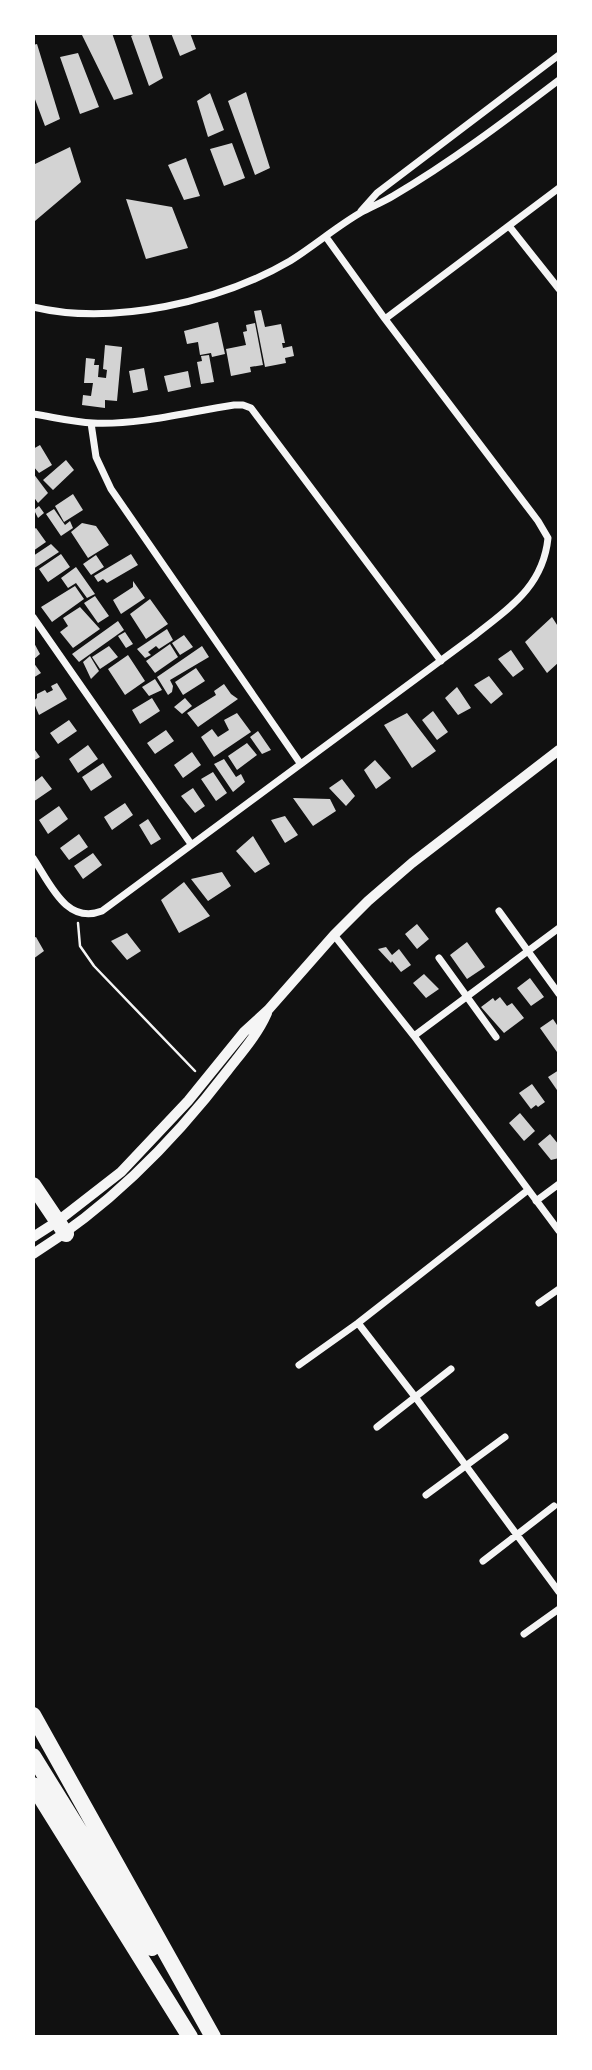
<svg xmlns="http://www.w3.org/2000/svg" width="592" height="2070" font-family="'DejaVu Sans',sans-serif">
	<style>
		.building { fill: #d3d3d3 }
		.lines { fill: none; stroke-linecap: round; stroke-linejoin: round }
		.path { stroke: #f5f5f5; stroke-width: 2.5 }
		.minor { stroke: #f5f5f5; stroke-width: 7 }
		.tertiary { stroke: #f5f5f5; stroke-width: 10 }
		.motorway { stroke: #f5f5f5; stroke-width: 16 }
	</style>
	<rect width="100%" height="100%" fill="#111"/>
	<!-- building -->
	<path class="building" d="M81 33H112L133 94 114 100Z
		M137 33H148L163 78 149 86 131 36Z
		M171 33H190L196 49 180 56Z
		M37 44 60 119 45 126 33 94V45Z
		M78 53 99 107 80 114 60 57Z
		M246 92 270 168 255 175 228 101Z
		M210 93 224 130 208 137 197 101Z
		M232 143 245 178 224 186 210 149Z
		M70 147 81 182 35 221 33 214V165Z
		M186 158 200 196 184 200 168 165Z
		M126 199 172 207 188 248 146 259Z
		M261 310 265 327 281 324 285 343H282L283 348 292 346 294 356 285 358 286 363 265 367 254 311Z
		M218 322 225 354 212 357 211 353 200 355 198 342 187 344 184 331Z
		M255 323 263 365 250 367 251 372 231 376 226 349 246 345 243 332 247 331 246 325Z
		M105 345 122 347 117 401 105 400V408L82 405 83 395 91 396 93 383H84L86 358 95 359 94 365H99L98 377 106 378 107 370 103 369Z
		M209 355 214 382 201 384 197 362 202 361 201 356Z
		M144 368 148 390 133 393 129 371Z
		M188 371 191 387 168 392 164 376Z
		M40 445 52 465 39 473 33 466V449Z
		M66 460 74 470 53 490 43 480Z
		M33 473 48 493 38 503 33 496Z
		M73 494 83 510 64 522 55 506Z
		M39 506 44 513 38 518 34 510Z
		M54 509 65 525 70 521 73 528 61 536 46 514Z
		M82 523 96 526 109 545 88 558 71 532Z
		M36 528 46 542 33 551V530Z
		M51 544 59 552 33 569V556Z
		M61 554 70 567 48 582 39 569Z
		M131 554 138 565 107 583 103 579 98 582 94 576Z
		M96 555 104 567 91 575 83 564Z
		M76 567 95 594 87 598 76 583 68 588 61 578Z
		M133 581 145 598 121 614 113 600 133 587Z
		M75 586 84 599 52 622 41 607Z
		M95 596 109 616 98 623 84 603Z
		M150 599 168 624 146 639 130 614Z
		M80 607 100 629 73 648 60 632 68 626 63 618Z
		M552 617 559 628V662L547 673 525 642Z
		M118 621 124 630 79 662 72 654Z
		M167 629 173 640 159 649 156 646 148 652 151 655 145 658 137 649Z
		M125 632 133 644 126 648 118 636Z
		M184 635 193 647 180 655 172 643Z
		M33 641 40 654 33 660Z
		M170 644 178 657 155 673 146 661Z
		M109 646 118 657 100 669 92 657Z
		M202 646 209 657 170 680 173 686 172 692 168 695 157 677Z
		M511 650 524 669 513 677 498 659Z
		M128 655 145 681 125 695 108 669Z
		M90 656 99 671 91 679 83 662Z
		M33 662 41 673 33 678Z
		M196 668 205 681 183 695 175 682Z
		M489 676 503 694 491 704 474 685Z
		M155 679 162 690 149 696 142 687Z
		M57 683 67 699 39 715 33 701 37 698V694L45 690 47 693 53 690 51 686Z
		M224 684 231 694 238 699 198 727 187 713 216 695 214 691Z
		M457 687 471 708 458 715 445 698Z
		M152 698 160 711 140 724 132 710Z
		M185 698 192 706 182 714 174 707Z
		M433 711 448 732 437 740 422 720Z
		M237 713 251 732 214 757 201 737 212 729 218 737 229 730 224 720Z
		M407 713 436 751 412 768 384 725Z
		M69 720 77 731 58 744 50 733Z
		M166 730 174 741 155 754 147 743Z
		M258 731 271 750 262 754 250 737Z
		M247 743 257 755 237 770 228 756Z
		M88 745 98 759 78 773 69 759Z
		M35 750 40 757 33 761V751Z
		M192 752 201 765 183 778 174 765Z
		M224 759 236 777 241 774 245 782 233 792 214 764Z
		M375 760 391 778 376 789 364 770Z
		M103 763 112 777 91 791 82 777Z
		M213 772 227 793 216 801 201 779Z
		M42 776 52 789 33 802V783Z
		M342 779 355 796 346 806 329 788Z
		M193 788 205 806 195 813 181 796Z
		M293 798 330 799 336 811 313 826Z
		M125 803 133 815 112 830 104 817Z
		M59 806 68 819 48 834 39 820Z
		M285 816 298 835 285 843 271 820Z
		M148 819 161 839 151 845 139 825Z
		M79 834 88 847 69 860 60 848Z
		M253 836 270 864 255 873 236 851Z
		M93 853 102 865 83 879 74 866Z
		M222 872 231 886 208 901 191 879Z
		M184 882 210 916 179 933 161 900Z
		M417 924 429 939 417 949 405 934Z
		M127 933 141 951 127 960 111 941Z
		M36 937 44 951 33 959V938Z
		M467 942 485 967 467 979 450 955Z
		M386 947 392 955 399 949 411 965 401 972 392 961 391 963 378 949Z
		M424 974 439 989 426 998 413 983Z
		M530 978 544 997 531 1006 517 988Z
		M500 997 507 1006 512 1003 524 1018 504 1033 481 1007 493 998 495 1001Z
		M553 1019 559 1028 557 1052 540 1028Z
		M559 1070V1093L548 1077Z
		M532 1084 545 1102 538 1107 536 1105 531 1109 519 1093Z
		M520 1113 535 1131 524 1141 509 1123Z
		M550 1134 559 1145V1158L551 1160 538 1144Z"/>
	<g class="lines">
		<!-- path -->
		<path class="path" d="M78 923 80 946 94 966 195 1071"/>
		<!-- minor -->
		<path class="minor" d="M361 211 377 193 559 55
			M509 226 559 289
			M33 307C113 326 220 302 290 261 314 246 336 227 360 213 371 207 383 202 393 196 451 162 505 121 559 80
			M385 319 559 188
			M33 414C53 417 73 422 93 423 141 425 187 412 234 405H243L251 408 441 661
			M91 423 96 457 111 489 300 763
			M33 617 191 844
			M33 858C50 883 66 925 102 911L474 636C509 608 543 587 548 538L538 521 385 319 326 237
			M499 911 559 994
			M334 935 414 1036 559 1231
			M439 958 496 1037
			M414 1036 559 928
			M536 1201 559 1184
			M539 1303 559 1289
			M358 1323 416 1398 559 1592
			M299 1365 358 1323 528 1190
			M377 1427 451 1369
			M426 1495 505 1437
			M483 1561 554 1506
			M524 1634 559 1609"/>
		<!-- tertiary -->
		<path class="tertiary" d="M33 1237 58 1221 121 1172 188 1101 244 1032 268 1010 334 935 368 901 412 863 559 750
			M33 1254C110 1206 173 1142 228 1070 242 1052 258 1034 267 1013"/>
		<!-- motorway -->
		<path class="motorway" d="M33 1185 66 1234
			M33 1715 213 2037
			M33 1756 152 1948
			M33 1785 190 2037"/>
	</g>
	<!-- border -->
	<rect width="592" height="2070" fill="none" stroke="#ffffff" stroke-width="70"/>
</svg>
